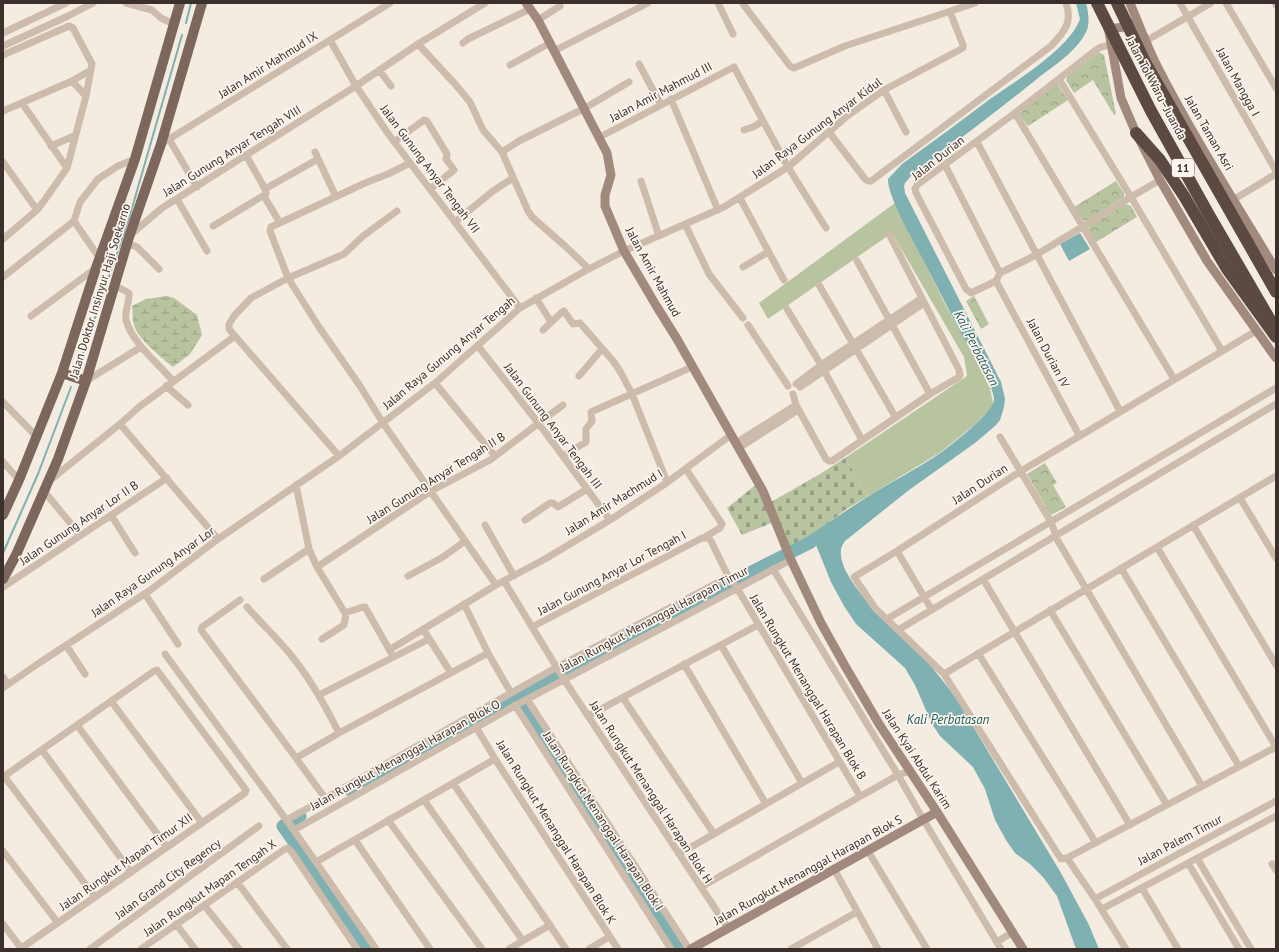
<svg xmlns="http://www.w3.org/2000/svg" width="1279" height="952" font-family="'PT Sans',sans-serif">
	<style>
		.grass { fill: #b8c4a0 }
		.wetland { fill: url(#wetland-marsh) }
		.cemetery { fill: url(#cemetery-stones) }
		.park { fill: url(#park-crowns) }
		.water { fill: #7fb0b2 }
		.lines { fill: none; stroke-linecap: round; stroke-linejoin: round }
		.stream { stroke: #7fb0b2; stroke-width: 2 }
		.river { stroke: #7fb0b2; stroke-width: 13 }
		.street { stroke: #cdbbac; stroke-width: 7 }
		.secondary { stroke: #a18a7d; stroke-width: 9 }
		.primary { stroke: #7d675c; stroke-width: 10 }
		.highway { stroke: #5c4a42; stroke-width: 12 }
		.highway-bridge { stroke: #5c4a42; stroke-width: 12 }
		.labels { text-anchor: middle; stroke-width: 3.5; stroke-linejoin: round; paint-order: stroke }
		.shield { fill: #fbf5ee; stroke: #756b66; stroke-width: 1 }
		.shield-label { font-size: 11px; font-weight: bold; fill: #3b302b }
		.street-label { font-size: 12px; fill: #3b302b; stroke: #fbf5ee }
		.water-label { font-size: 13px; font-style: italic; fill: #1f5a5e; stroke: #fbf5ee }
	</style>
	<defs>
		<pattern id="wetland-marsh" width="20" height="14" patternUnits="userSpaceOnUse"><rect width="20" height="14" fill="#b8c4a0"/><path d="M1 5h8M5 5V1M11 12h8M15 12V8" fill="none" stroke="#97a083"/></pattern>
		<pattern id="cemetery-stones" width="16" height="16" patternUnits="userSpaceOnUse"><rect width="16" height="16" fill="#b8c4a0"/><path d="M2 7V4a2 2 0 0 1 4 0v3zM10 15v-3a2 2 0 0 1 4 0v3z" fill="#97a083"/></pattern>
		<pattern id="park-crowns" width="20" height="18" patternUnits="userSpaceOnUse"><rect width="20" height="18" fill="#b8c4a0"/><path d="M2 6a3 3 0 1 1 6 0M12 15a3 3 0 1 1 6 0" fill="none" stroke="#97a083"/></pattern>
	</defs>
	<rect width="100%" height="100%" fill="#f4ebe1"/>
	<!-- grass -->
	<path class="grass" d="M895 203 944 302 989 383 993 403 992 407 974 425 941 452 868 496 845 458 967 376 964 357 892 233 768 319 759 303Z"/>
	<!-- wetland -->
	<path class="wetland" d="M167 296 174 298 197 315 202 335 190 354 173 367C162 358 137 338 134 325 132 319 133 312 132 306L146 299Z"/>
	<!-- cemetery -->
	<path class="cemetery" d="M845 458 868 496 845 510 822 528 789 547 771 502 820 474Z
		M758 483 774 522 742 535 727 508Z"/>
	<!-- park -->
	<path class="park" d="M1099 52 1104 55 1116 114 1114 115 1093 80 1074 93 1066 80 1068 76Z
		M1057 84 1068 100 1028 126 1019 114Z
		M1116 181 1124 193V197L1086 221 1082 219 1074 207Z
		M1126 204 1131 206 1137 217 1096 242 1088 230 1089 226Z
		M974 296 989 324 981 329 966 301Z
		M1045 463 1057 483 1053 485 1066 507 1051 515 1027 474Z"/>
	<!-- water -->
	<path class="water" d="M1076 3H1086C1088 11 1090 22 1087 30 1078 51 1054 65 1037 79 996 112 953 144 911 176L905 183 904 186 905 193 1001 382 1005 399 1004 407 1000 420 995 426 975 443 909 490 845 541C843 544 841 547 841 550 837 581 900 634 921 655 934 669 945 683 956 698L1061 873 1089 925 1099 949H1076L1057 896 1043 877 1030 864 1015 853 1006 840 995 820 985 789 973 767 940 736 932 724 915 685 905 668 856 624 844 606 831 582 814 540 795 550 793 545C818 531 840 514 864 499 889 483 917 469 942 452 952 444 995 411 994 399 992 381 973 353 963 337 949 310 935 283 921 256 913 240 887 195 888 179L902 164C931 143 961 121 990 99 1016 81 1070 48 1080 19Z
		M1080 233 1090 249 1069 261 1060 244Z"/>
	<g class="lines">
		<!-- stream -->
		<path class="stream" d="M186 23 191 3
			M78 368 130 215 182 35
			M3 553 38 474 71 387"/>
		<!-- river -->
		<path class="river" d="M517 696 680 949
			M349 789 629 634 811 542
			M300 816 283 826 369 949"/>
		<!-- street -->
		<path class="street" d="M126 3 152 10 161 18 174 24
			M718 3 733 34
			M1180 3 1276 171
			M1226 3 1276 88
			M1275 3 1276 5
			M743 4 790 66 794 68 845 46 975 3
			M538 20 560 6
			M3 33 66 3
			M330 40 356 86 389 135 520 308
			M1146 41 1211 3
			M463 43 468 39 530 9
			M418 44 455 84 470 102 483 130 502 152 528 211 532 217 565 246 589 269
			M1111 45 1101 47 1096 50 1015 113 917 185 915 189 916 193 966 289 971 293 996 281 1000 273 1036 255 1131 197 1222 351
			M3 46 68 16 93 3
			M554 51 648 3
			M3 55 69 26 73 28 92 64 86 96 67 168 44 201 37 210 3 239
			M639 64 661 105
			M510 65 550 43
			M379 70 391 86
			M1059 79 1131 197 1160 180
			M72 81 86 96
			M884 90 906 132
			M671 99 718 210
			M22 103 67 168
			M3 111 72 81 91 70
			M1015 113 1174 379
			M744 130 753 127 763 121
			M829 132 865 179 868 181H871L1051 46C1064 32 1073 23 1066 3
			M600 137 734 67 788 167 826 228
			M169 139 197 187
			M394 142 424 120 427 121 447 154 446 159 454 170 430 189
			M977 142 1120 411
			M161 144 390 3
			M51 146 74 136
			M315 152 336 197
			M502 152 519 141 585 108 629 82
			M3 162 37 210
			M410 163 388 174 365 183 271 227 270 231 288 278 319 327 360 386 383 423 496 585
			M945 165 1000 273
			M641 181 659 236
			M265 189 318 159
			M264 196 280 223
			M740 198 773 260 784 280
			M177 199 207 251
			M1233 200 1276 174
			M74 221 100 259
			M455 222 493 191 513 178
			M685 224 709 274 743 318
			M213 226 266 194 265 189 246 155
			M129 236 162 208 356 86 418 44 485 3
			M127 243 137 247 159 269
			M857 261 930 394
			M743 267 768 252
			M3 277 74 221 80 202 98 179 118 166 135 159
			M996 281 1079 435
			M114 285 129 293C130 302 124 311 126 320 132 343 158 363 173 381
			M819 285 896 418
			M536 298 551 322
			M787 309 821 365 862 440
			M31 316 96 268
			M748 325 788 386
			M543 330 561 313 564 311 573 324 580 323 614 362 621 373 632 394 667 482
			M1256 331 1021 471 897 551 854 577 875 608 944 674 1061 859 1067 858 1276 747
			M478 346 539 424 610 520
			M579 376 602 349
			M86 381 141 347
			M435 383 495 456
			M796 384 821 365 922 298
			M166 386 188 405
			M800 387 924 303
			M793 394 796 405 826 459 829 461H832L930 394 959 377 960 375 959 370 889 234
			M3 402 37 437
			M120 424 218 539
			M1000 437 1051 522 1058 541 1202 786
			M736 443 796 405
			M739 448 798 410
			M339 456 235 336 229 329V324L234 316 251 298 288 278 344 254 363 236 397 211
			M563 456 586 442V429L592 421 591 412 692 367
			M3 462 19 480
			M686 469 722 524 720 528 705 537
			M49 481 120 424 139 407 235 336
			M296 485 309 549 317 567 345 613 363 607H365L393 656
			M44 491 80 535
			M1240 498 1276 558
			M111 515 135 553
			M525 520 550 503H553L558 507 587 489
			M485 525 514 576
			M1193 525 1276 665
			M1157 547 1276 747
			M897 551 932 610
			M317 567 431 491 490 460 563 405
			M1121 568 1239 766
			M773 569 898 775 923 819 1001 949
			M408 576 443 557 465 541
			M728 576 737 588 860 796
			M264 579 309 549
			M983 579 1130 825
			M504 581 565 681 728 928
			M3 587 167 478
			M145 594 178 644
			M240 600 202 627 201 630 296 758 325 798
			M464 604 488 653 511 693
			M247 607C261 623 277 638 290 654 310 678 325 705 339 733
			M1050 610 1167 805
			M887 619 1276 388
			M423 629 451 673
			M898 630 1276 404
			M322 639 344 625 346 614
			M66 645 85 674
			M721 645 802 783
			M389 650 496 585 545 559 610 520 665 484 731 435
			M978 653 1096 843
			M165 654 293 829 376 949
			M684 664 766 804
			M944 674 1276 476
			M3 677 8 684
			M3 688 39 663 149 591 218 539 339 456 435 383 520 308 585 271 624 251 724 207 788 167 846 117 884 90 963 48V45L950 12
			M319 695 429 639
			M623 698 714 834
			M527 699 689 949
			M111 701 202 823
			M515 705 671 949
			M588 716 758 625
			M77 725 167 847
			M476 727 495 759 618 949
			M42 750 131 872
			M296 758 339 733 488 653
			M4 776 95 897
			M3 777 154 671 157 670 246 790 245 793 20 949
			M453 783 566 949
			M424 800 523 941
			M287 820 557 667 717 583 728 576 711 541 708 538H702L532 627
			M388 820 482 949
			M294 830 518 704 791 560
			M355 840 430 949
			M3 851 58 923
			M868 851 927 949
			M679 854 839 762
			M1067 858 1095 899 1126 949
			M1197 858 1251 949
			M316 862 495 759
			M1188 863 1239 949
			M1272 864 1276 870
			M834 869 878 949
			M237 882 287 949
			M701 887 898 775 910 771
			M1142 888 1178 949
			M1095 899 1276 801
			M204 905 239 949
			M1102 909 1276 816
			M3 924 21 948
			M176 924 195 949
			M997 942 1013 932
			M90 949 259 826
			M141 949 285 849 288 848 291 851 357 949
			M509 949 550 925
			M589 949 609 937
			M791 949 857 912"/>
		<!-- secondary -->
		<path class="secondary" d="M526 3 538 20 550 43 607 153 611 175 605 195V206L624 251 657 307 677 339 763 491 791 560 821 623 845 666 879 724 937 812 1023 949
			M1130 3C1138 23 1146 43 1155 62 1191 133 1235 202 1276 270
			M1108 29 1124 27 1133 23
			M1109 32 1121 98 1136 133 1160 180 1207 261 1276 358
			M691 949 937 812"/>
		<!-- primary -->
		<path class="primary" d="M62 373 86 381
			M3 515 19 480 62 373 96 268 135 159 180 3
			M3 579 16 555 58 459 86 381 129 237 161 144 202 3"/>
		<!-- highway -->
		<path class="highway" d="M1136 133 1160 160 1184 196 1227 269 1276 337"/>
		<!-- highway-bridge -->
		<path class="highway-bridge" d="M1097 3 1151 111 1209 215 1276 330
			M1117 3 1146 64 1276 292"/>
	</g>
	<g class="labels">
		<!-- shield labels -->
		<rect class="shield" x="1172" y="159" width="22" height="18" rx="3"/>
		<g class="shield-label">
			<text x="1183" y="172">11</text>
		</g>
		<!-- street labels -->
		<g class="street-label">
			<text transform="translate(268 65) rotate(-32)" y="4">Jalan Amir Mahmud IX</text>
			<text transform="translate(1238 82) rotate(61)" y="4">Jalan Mangga I</text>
			<text transform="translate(1156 88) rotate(62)" y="4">Jalan Tol Waru–Juanda</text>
			<text transform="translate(661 92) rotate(-28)" y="4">Jalan Amir Mahmud III</text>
			<text transform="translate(817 128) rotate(-37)" y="4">Jalan Raya Gunung Anyar Kidul</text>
			<text transform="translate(1209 133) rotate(60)" y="4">Jalan Taman Asri</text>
			<text transform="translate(232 151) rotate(-32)" y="4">Jalan Gunung Anyar Tengah VIII</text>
			<text transform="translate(938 158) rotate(-38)" y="4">Jalan Durian</text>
			<text transform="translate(430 169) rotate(53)" y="4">Jalan Gunung Anyar Tengah VII</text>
			<text transform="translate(653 272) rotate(61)" y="4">Jalan Amir Mahmud</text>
			<text transform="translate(100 291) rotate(-73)" y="4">Jalan Doktor Insinyur Haji Soekarno</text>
			<text transform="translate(449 353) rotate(-40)" y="4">Jalan Raya Gunung Anyar Tengah</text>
			<text transform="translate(1048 353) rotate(62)" y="4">Jalan Durian IV</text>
			<text transform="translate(553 426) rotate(53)" y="4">Jalan Gunung Anyar Tengah III</text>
			<text transform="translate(436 478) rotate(-32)" y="4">Jalan Gunung Anyar Tengah II B</text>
			<text transform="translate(980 484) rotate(-33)" y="4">Jalan Durian</text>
			<text transform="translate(614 502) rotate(-32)" y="4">Jalan Amir Machmud I</text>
			<text transform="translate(79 523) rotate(-34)" y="4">Jalan Gunung Anyar Lor II B</text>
			<text transform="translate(153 572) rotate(-35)" y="4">Jalan Raya Gunung Anyar Lor</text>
			<text transform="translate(612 573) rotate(-28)" y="4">Jalan Gunung Anyar Lor Tengah I</text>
			<text transform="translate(654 619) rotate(-28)" y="4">Jalan Rungkut Menanggal Harapan Timur</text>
			<text transform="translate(808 687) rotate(59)" y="4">Jalan Rungkut Menanggal Harapan Blok B</text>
			<text transform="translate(405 755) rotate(-29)" y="4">Jalan Rungkut Menanggal Harapan Blok O</text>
			<text transform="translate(917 759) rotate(57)" y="4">Jalan Kyai Abdul Karim</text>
			<text transform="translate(651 792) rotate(57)" y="4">Jalan Rungkut Menanggal Harapan Blok H</text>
			<text transform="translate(603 821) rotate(57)" y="4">Jalan Rungkut Menanggal Harapan Blok I</text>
			<text transform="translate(556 832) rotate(58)" y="4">Jalan Rungkut Menanggal Harapan Blok K</text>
			<text transform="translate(1180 840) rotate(-28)" y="4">Jalan Palem Timur</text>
			<text transform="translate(126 862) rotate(-35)" y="4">Jalan Rungkut Mapan Timur XII</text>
			<text transform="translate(808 870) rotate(-29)" y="4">Jalan Rungkut Menanggal Harapan Blok S</text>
			<text transform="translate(168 879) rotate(-36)" y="4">Jalan Grand City Regency</text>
			<text transform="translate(210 888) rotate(-35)" y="4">Jalan Rungkut Mapan Tengah X</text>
		</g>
		<!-- water labels -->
		<g class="water-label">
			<text transform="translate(977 348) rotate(63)" y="5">Kali Perbatasan</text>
			<text x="948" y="724">Kali Perbatasan</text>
		</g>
	</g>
	<!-- border -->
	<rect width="1279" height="952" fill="none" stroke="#3b302b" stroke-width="8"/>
</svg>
